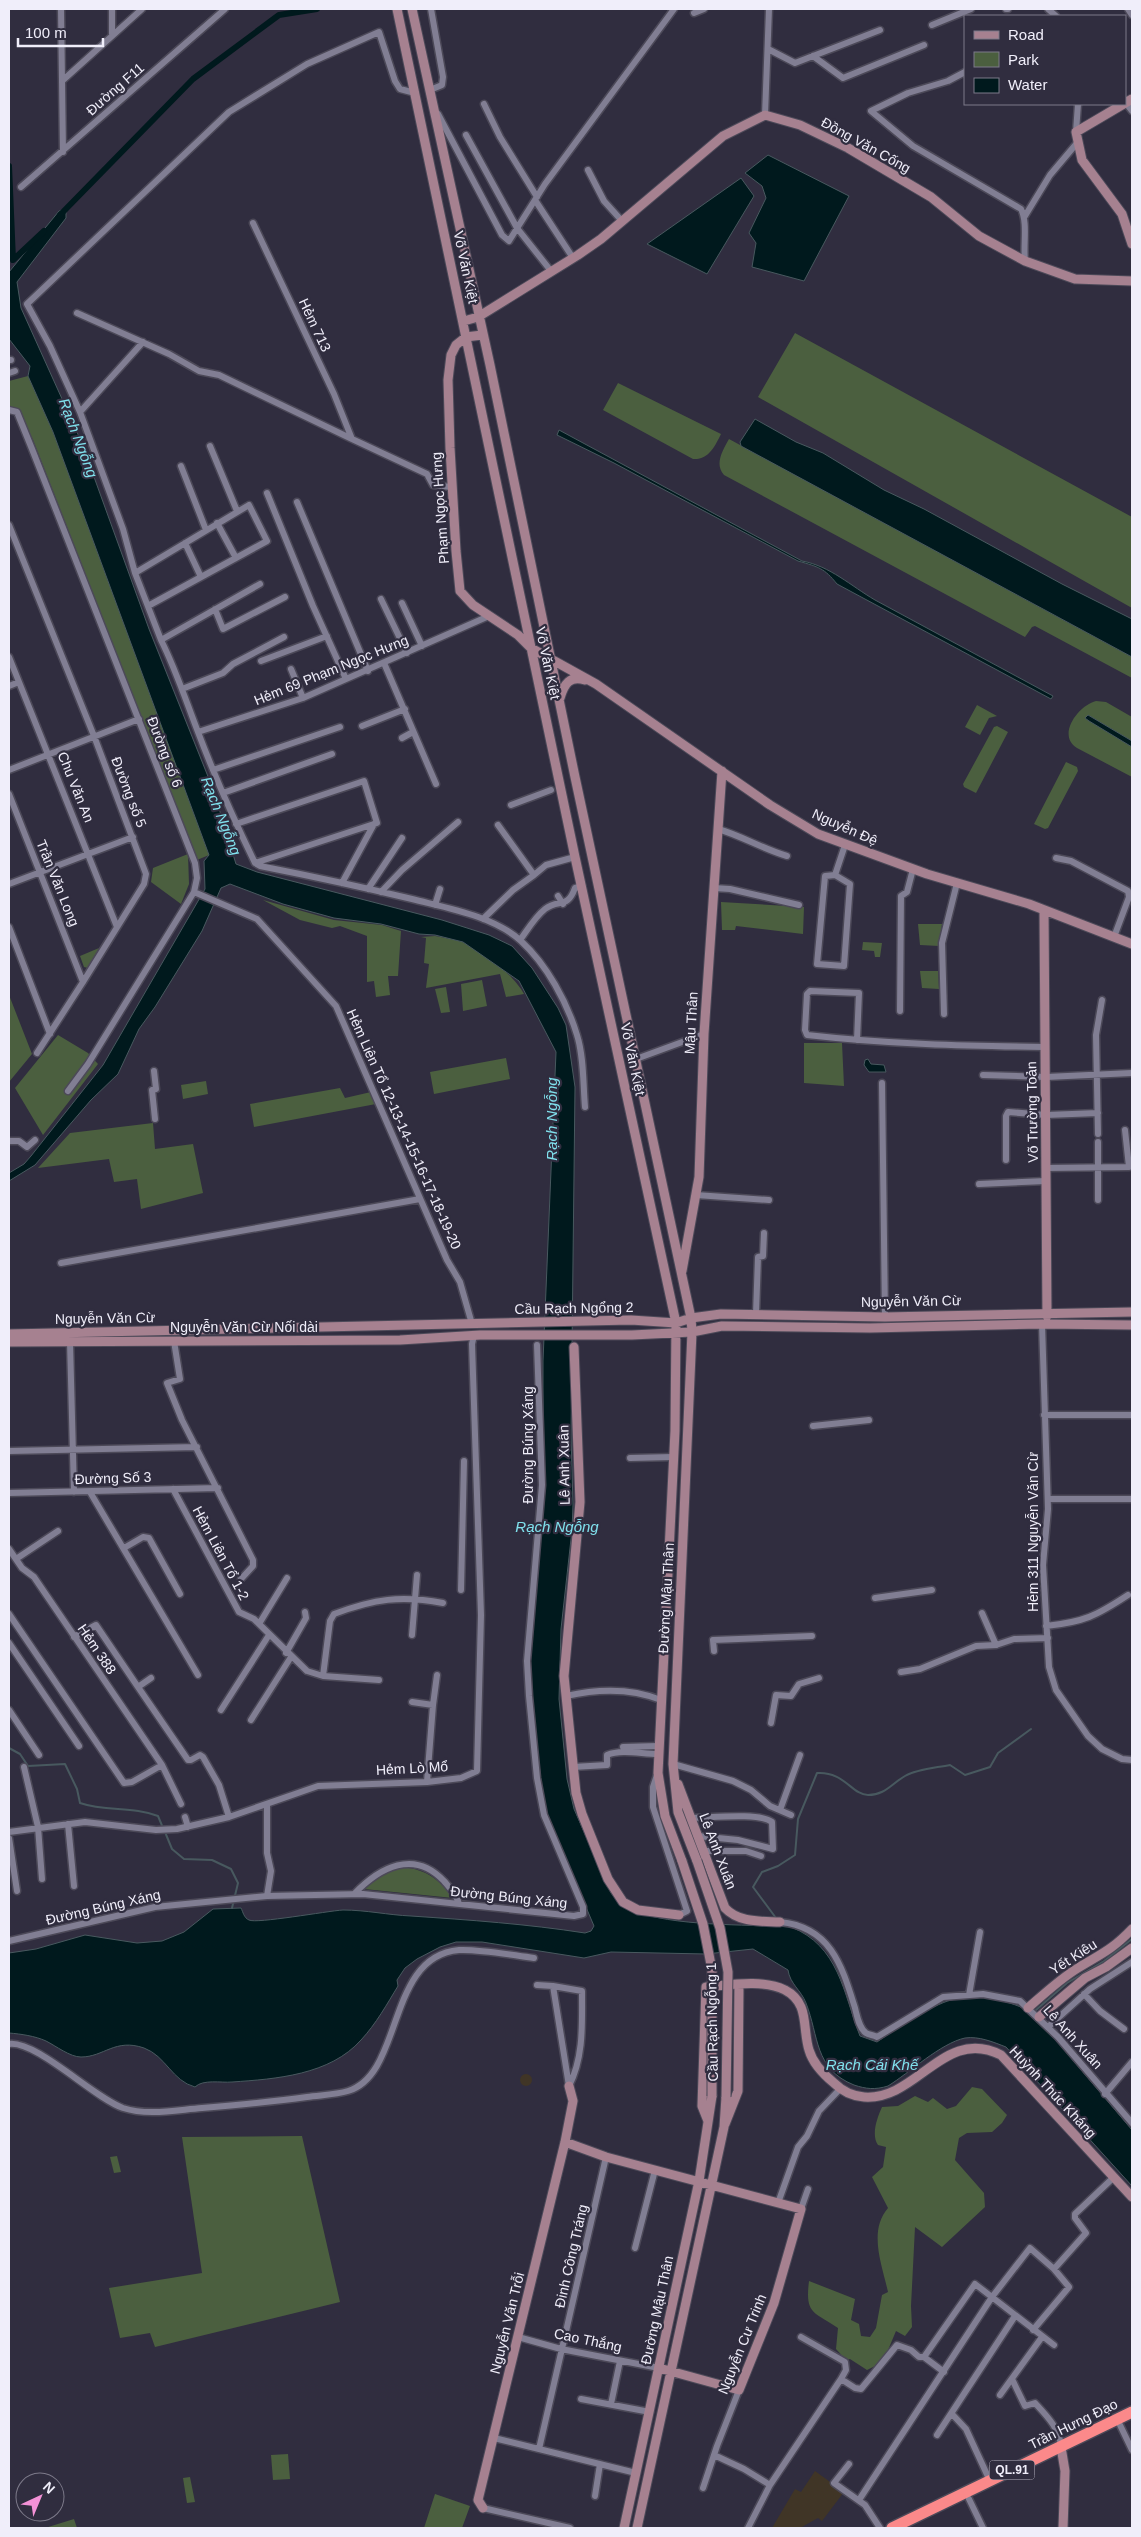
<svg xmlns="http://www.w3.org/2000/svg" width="1141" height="2537" font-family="Helvetica,sans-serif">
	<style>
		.medical { fill: #403526 }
		.green { fill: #4b5f3f }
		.water { fill: #00191d; stroke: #48595f }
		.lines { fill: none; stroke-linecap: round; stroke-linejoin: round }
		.stream { stroke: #48595f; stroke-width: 2 }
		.canal { stroke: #00191d; stroke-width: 6 }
		.street-casing { stroke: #4c4958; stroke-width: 9 }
		.secondary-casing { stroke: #4c4958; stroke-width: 11 }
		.highway-casing { stroke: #4c4958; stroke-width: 14 }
		.street { stroke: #817e93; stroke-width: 6 }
		.secondary { stroke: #a68190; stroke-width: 9 }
		.highway { stroke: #fb898a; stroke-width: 11 }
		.secondary-bridge-casing { stroke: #4c4958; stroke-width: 11; stroke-linecap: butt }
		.secondary-bridge { stroke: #a68190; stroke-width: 9 }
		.labels { text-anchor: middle; stroke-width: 4.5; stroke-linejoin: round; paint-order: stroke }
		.shield { fill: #302d3f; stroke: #b6b4c2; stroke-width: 1 }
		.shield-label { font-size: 12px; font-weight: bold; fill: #f0eefa }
		.street-label { font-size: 14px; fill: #f0eefa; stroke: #302d3f }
		.water-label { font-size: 15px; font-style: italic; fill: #80e1ed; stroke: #302d3f }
	</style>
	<rect width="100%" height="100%" fill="#302d3f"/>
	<!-- medical -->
	<path class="medical" d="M520 2080a6 6 0 1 1 12 0a6 6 0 1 1-12 0Z
		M815 2471 844 2492 822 2521 818 2518 800 2528H772L795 2489 801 2492Z"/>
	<!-- green -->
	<path class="green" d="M795 333 1132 517V608L758 397Z
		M28 376 53 432 209 855 197 860 33 440 22 418 9 408V381Z
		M618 383 721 434C715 446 709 460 693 459L603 410Z
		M729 439 1132 657V678L1035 626 1032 627 1025 637 724 475C714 464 723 450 729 439Z
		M1096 701 1106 702 1132 717V741L1088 715 1085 718 1132 747V777L1077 748C1056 735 1079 705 1096 701Z
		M977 705 997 716 989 718 980 735 965 727Z
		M997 726 1008 732 976 793 964 787 963 784 994 727Z
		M1066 762 1077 767 1078 771 1048 828 1045 829 1034 824Z
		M188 854 189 884 181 904 151 882 153 868Z
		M263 900 334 920 382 925 401 931 398 976H388L390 995 376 997 374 981 367 982V936L340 926 332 928 300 920Z
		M721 902 804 907 803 934 736 926 735 930H722Z
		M918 924H942L939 946 920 945Z
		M435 936C444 938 454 939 462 942 481 949 515 976 524 994L506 997 500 974 426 988 429 964 424 963 426 938 421 937Z
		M863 942 882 943 880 957H875L874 951 862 950Z
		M99 948 88 968 84 967 80 956Z
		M920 971H938L939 989 922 988Z
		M482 980 487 1006 463 1011 461 984Z
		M446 987 450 1012 441 1013 435 989Z
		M9 995 32 1054 9 1082Z
		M58 1035 88 1053 98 1064 43 1135 15 1088Z
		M804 1043H842L844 1086 804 1083Z
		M506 1058 510 1079 434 1094 430 1072Z
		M206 1081 208 1094 183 1099 181 1085Z
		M340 1088 345 1098 371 1092 376 1104 254 1127 250 1104Z
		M153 1123 155 1149 193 1144 203 1193 141 1209 137 1179 114 1182 109 1159 38 1168 70 1133Z
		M403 1867C427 1870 439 1879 453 1898L364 1889 386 1872Z
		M972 2087 982 2089 1007 2115 1002 2123 992 2132 967 2133 959 2138 955 2160 984 2193 985 2207 942 2247 915 2227 911 2306 912 2327 905 2336 896 2331 883 2362 867 2370 850 2359 846 2360 836 2349 838 2328C813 2311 805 2314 809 2281L855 2299 851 2320 859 2324 861 2336 870 2337 876 2328 882 2295 888 2292C882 2265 868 2231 888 2208L872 2177 883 2167 886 2147 878 2145C871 2135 877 2118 882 2107L898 2106 915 2096 928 2102 933 2098 947 2109 956 2106Z
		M302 2136 340 2302 155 2347 150 2333 120 2338 109 2288 202 2273 182 2137Z
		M117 2156 121 2172 114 2173 110 2157Z
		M288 2454 290 2479 273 2480 271 2455Z
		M190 2477 195 2502 187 2503 183 2478Z
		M435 2494 470 2506 462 2528H424Z
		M74 2519 77 2528H45Z"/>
	<!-- water -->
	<path class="water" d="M768 155 849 196 804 281 752 267 756 243 749 233 766 198 762 186 745 173Z
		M741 178 754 196 707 274 647 244Z
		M66 209V218L17 282 21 308 81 441 149 629 213 789 236 864 257 872 442 920 489 935 512 946 532 968 558 1008 566 1025 575 1087 571 1435 573 1505 572 1530 561 1629 559 1699 567 1779 574 1809 611 1893C617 1900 623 1907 631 1910 674 1927 744 1924 791 1927 839 1946 843 1992 860 2036L877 2042C894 2030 932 2005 951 2000 977 1993 1010 2000 1033 2013L1132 2130V2186L1006 2047C993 2042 979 2036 965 2038 941 2043 909 2073 888 2086 875 2090 866 2089 854 2085 814 2069 819 2036 806 2003 801 1990 790 1984 788 1970L753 1949 706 1954 611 1952 584 1958 482 1942H456L440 1947 417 1959 405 1968 397 1980 398 1986C387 2004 376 2024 361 2040 330 2075 276 2079 232 2082 221 2083 203 2079 195 2087 172 2081 166 2056 144 2048 115 2038 104 2057 81 2057 70 2057 56 2046 46 2041 35 2036 21 2034 9 2033V1953L36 1949 85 1935 137 1943 162 1941 184 1932 213 1909 241 1908C243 1912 244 1918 249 1920 256 1924 327 1911 343 1910 366 1910 388 1915 411 1916 470 1920 527 1924 585 1933L591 1931 594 1926 544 1808 529 1675 543 1500V1361L556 1052 519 981 463 942 435 935 419 934 381 924 334 918 283 904 230 884 221 888 202 931 155 1007 139 1029 118 1074 91 1100 35 1165 9 1181V1173L24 1164 31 1156 103 1065 205 889 204 861 209 855 53 432 28 376 30 366 9 339V272L59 211Z
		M755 419 796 442 823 453 884 490 924 509 1062 584 1132 619V657L741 446 740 442Z
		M559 430 802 561C830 566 851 586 875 600 934 632 994 664 1053 696L1051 699 837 584C824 568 819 567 798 561L614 463 557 435Z
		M1088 715 1132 741V747L1089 721 1085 718Z
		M868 1059 871 1064 884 1065 886 1072H869L864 1065 865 1060Z"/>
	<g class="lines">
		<!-- stream -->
		<path class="stream" d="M9 1748 20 1754 28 1766 65 1764 77 1789 80 1803C106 1812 133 1806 158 1816L163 1828
			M165 1832 172 1849 184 1859 212 1860 231 1869 238 1883 232 1908
			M776 1918 753 1887 762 1872 778 1866 795 1855 798 1819 817 1773C844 1771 852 1795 868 1795 885 1795 891 1784 905 1776 917 1769 935 1768 950 1765L965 1775 990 1767 998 1753 1031 1729
			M1036 2010 1067 1983 1104 1961 1132 1939"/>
		<!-- canal -->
		<path class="canal" d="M9 166 13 260 44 231
			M60 215 193 79 279 15 317 9"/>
		<defs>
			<path id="street" d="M61 9 62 81
				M112 9V34
				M1006 9H1008
				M1048 9 1056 16
				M1128 9 1132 15
				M694 13 704 9
				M932 25 971 9
				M768 49 795 63 880 30
				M813 56 843 78 924 45
				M965 72 948 81 908 93 871 111 913 146 1021 209C1028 223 1023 244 1025 261
				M430 90 442 85 443 77 431 9
				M1125 102 1132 111
				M484 104 500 137 537 197
				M438 114 502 235 509 241 545 184 674 9
				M765 115 769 9
				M1076 132 1078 104
				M466 135 517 228 551 271
				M63 152 62 81 142 9
				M588 170 604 201 622 221
				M21 187 225 9
				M535 200 573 258
				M1025 216 1050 175 1077 143
				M253 223 334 394 352 439 427 474 433 485 451 487
				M77 313 169 354 199 371 219 375 352 439
				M9 360H11
				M9 373 15 371
				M9 410 17 412 32 449 195 863 197 878 194 892 88 1064 68 1091
				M80 412 143 342
				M210 446 237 511
				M181 466 206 530
				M267 493 313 606 346 679
				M297 502 368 671
				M217 523 236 558
				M9 525 94 736 146 874 144 884 83 982 37 1053
				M185 543 201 577
				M135 573 123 529 80 412 50 346 27 304 229 112 307 64 379 32 395 81 400 89 415 93
				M260 584 161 640C176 670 186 701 198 732 215 777 234 820 255 863L260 866C311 876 362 887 412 899 447 908 494 916 521 941 547 965 567 1002 577 1035 584 1057 583 1084 585 1107
				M381 599 407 653
				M402 603 422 646
				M148 606 267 541 249 505 135 573 161 640
				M215 609 223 629 285 597
				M9 657 117 927
				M261 661 327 636
				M384 663 436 784
				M291 669 303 698
				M9 686 19 682
				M182 689 223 673 233 664 284 637
				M362 726 405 709
				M198 732 303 698 489 616
				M402 738 413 732
				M9 770 139 719
				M213 770 340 727
				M223 793 332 754
				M9 794 83 982
				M511 805 551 790
				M236 824 364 781 377 823 255 863
				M498 825 534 875 546 865 575 857
				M718 829C742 836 763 849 787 856
				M1056 858 1071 861 1128 891 1129 897 1114 937
				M835 875 825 876 817 964 844 966 850 884 835 875 845 845
				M342 883 374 824
				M9 884 133 837
				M714 888 730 889 799 905
				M368 889 402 838
				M194 892 257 919 336 1006 447 1260 460 1282 472 1324
				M381 892 402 870 458 822
				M558 896 563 904
				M435 905 440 889
				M483 919 513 890 534 875
				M9 927 50 1034
				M520 940C528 929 535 917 545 909 559 898 567 910 575 888L582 886
				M900 1011 901 896 907 892 913 869
				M944 1014 942 943 957 883
				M857 1040 859 993 810 991 807 994 805 1030 807 1035C886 1044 965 1046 1044 1047
				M636 1059 704 1034
				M154 1071 156 1089 152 1090 155 1119
				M983 1075 1046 1077 1132 1073
				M882 1083 885 1317
				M1098 1134 1096 1035 1102 1000
				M9 1141H19L27 1147 35 1140
				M1098 1142V1200
				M1006 1160V1116L1008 1112 1046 1115 1098 1113
				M1046 1168 1129 1167 1125 1130
				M979 1184 1046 1181
				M696 1195 769 1200
				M61 1263 420 1199
				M756 1314 758 1257 763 1256 764 1233
				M1042 1324 1048 1509 1043 1565 1049 1667 1056 1690 1088 1736 1102 1749 1122 1759 1132 1760
				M174 1341 180 1379 167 1383 182 1420 253 1560V1566L241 1579
				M70 1342 74 1492
				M1044 1415H1132
				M813 1426 869 1420
				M9 1451 197 1447
				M630 1458 673 1457
				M173 1489 239 1612 254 1619 307 1671 323 1676 379 1680
				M90 1492 198 1675
				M9 1493 218 1488
				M1048 1499H1132
				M124 1548 143 1537 149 1538 180 1594
				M9 1549 22 1568 34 1577 162 1765 181 1804
				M16 1559 58 1531
				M461 1590 464 1461
				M875 1598 932 1590
				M9 1614 124 1783 132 1782 162 1765
				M259 1624 287 1578
				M1046 1626C1084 1622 1096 1616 1128 1595
				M412 1635 417 1575
				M74 1637 96 1625 138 1687
				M9 1643 79 1746
				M996 1645 1014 1639 1048 1638
				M714 1651 713 1640 812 1636
				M286 1653 306 1618 305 1612
				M901 1672 920 1669 976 1646 996 1645 982 1613
				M323 1676 330 1621 334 1614C374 1599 401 1595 443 1603
				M151 1678 138 1687 188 1760H191L200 1755 203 1757 219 1785 229 1817
				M566 1696C597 1689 631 1688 661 1700
				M412 1702 433 1705 437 1675
				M9 1710 39 1755
				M221 1710 269 1635
				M251 1720 291 1657
				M771 1723 776 1695 791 1696 799 1684 819 1678
				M623 1747 658 1746
				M673 1764 733 1781 751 1790 770 1806 791 1815
				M24 1767 38 1827 42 1879
				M573 1767 607 1765V1755C622 1749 641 1754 658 1754
				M657 1775 653 1787V1807L687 1911 679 1915
				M427 1782 433 1705
				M267 1805V1853L271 1871 267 1896
				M780 1810 800 1755
				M185 1817 188 1827
				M691 1818C709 1818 759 1812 772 1822L773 1849 738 1840 698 1836
				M68 1824 74 1886
				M9 1832 85 1822 156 1830 177 1829 229 1817 318 1786 427 1782 461 1778 477 1771 481 1615 472 1344 474 1335
				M9 1838 17 1891
				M703 1851H746L761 1856
				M354 1894C380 1867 414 1849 444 1881 450 1888 457 1895 459 1904
				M780 1922C831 1927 842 1966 855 2008 857 2016 859 2028 866 2033 869 2035 874 2035 877 2037L943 1997 983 1994 1020 2001 1058 2037 1132 2123
				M9 1941 155 1907 267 1896 363 1894 574 1916 583 1914V1907L544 1815 537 1778 529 1696 527 1661 542 1485 537 1345
				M537 1985 553 1986
				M553 1986 582 1991C582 2023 584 2057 569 2086Z
				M1084 1994 1100 2011 1124 2029
				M969 1995 980 1932
				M1048 2027 1090 1989 1132 1962
				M9 2044C36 2040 94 2098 123 2108 148 2116 176 2110 202 2108 237 2105 272 2102 307 2097 320 2095 335 2095 348 2091 404 2074 386 1956 459 1950 481 1949 511 1955 534 1958
				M1105 2094 1132 2062
				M778 2203 798 2147 807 2136 819 2111 840 2089
				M801 2209 808 2189
				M635 2248 655 2170
				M1054 2269 1086 2233 1075 2218V2214L1114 2177
				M518 2337 561 2349 659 2368
				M801 2337 845 2362 846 2370 841 2379
				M924 2357 975 2284 1054 2345
				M1012 2379 1025 2406 1035 2403C1047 2416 1060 2429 1061 2447
				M1000 2395 1042 2337
				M581 2399 650 2412
				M611 2404 620 2361
				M952 2414 966 2429 990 2481
				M1120 2425 1132 2450
				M937 2435 1015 2316
				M494 2438 636 2473
				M539 2449 606 2157
				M714 2455 744 2469 770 2485
				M849 2464 834 2483 865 2505 880 2528
				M703 2488 717 2446 739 2390
				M595 2496 600 2464
				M969 2499 983 2528
				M859 2500 992 2297 1030 2248 1054 2269 1069 2287 1033 2330
				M483 2508 570 2528
				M748 2528 770 2485 841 2379 855 2388 861 2389 897 2345 911 2350 919 2357H924L944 2372"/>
			<path id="secondary" d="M397 9 575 857 676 1323 675 1431 658 1773 665 1816 682 1861
				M412 9 490 365 575 777 691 1318 692 1332 673 1764 678 1812 697 1861
				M1132 99 1076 132 1082 160 1122 214 1132 244
				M464 321 478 317 578 255 601 239 723 136 765 115 800 125 848 148 931 197 979 236 1025 261 1075 279 1132 281
				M482 335 466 337 456 345 451 355 448 380 450 448 456 551 460 591 473 605 518 635 531 648 596 684 770 805 818 834 927 874 1029 904 1132 944
				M560 698C564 684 570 675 585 680
				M1044 911 1047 1316
				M682 1271 699 1177 704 1034 722 771
				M9 1334 631 1320 676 1323 691 1318 721 1314 885 1317 1132 1312
				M9 1342 400 1340 480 1335H632L692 1332 722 1326 870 1328 1042 1324 1132 1325
				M574 1347 580 1502 564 1676 576 1793 582 1814 608 1879 623 1902 638 1910 679 1915
				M678 1784 725 1908C739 1923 761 1921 780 1922
				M1028 2008C1044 1994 1060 1979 1078 1968 1101 1954 1112 1950 1132 1929
				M1039 2017 1085 1978 1106 1967 1132 1948
				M708 2121 702 2106 706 1987C730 1985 762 1979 785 1990 810 2003 802 2028 809 2050 813 2064 823 2074 834 2083 842 2091 852 2096 864 2097 917 2101 944 2026 1001 2055L1132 2197
				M725 2124 738 2091 739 1984
				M565 2142 606 2157 801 2209 774 2303 739 2390 659 2368
				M1061 2447 1065 2471 1063 2528
				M483 2508 478 2500 565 2142 573 2101 569 2086
				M624 2528 699 2181 712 2096
				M637 2528 724 2127 726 2097"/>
			<path id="highway" d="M892 2528 1132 2412"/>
		</defs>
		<!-- street casing -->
		<use href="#street" class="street-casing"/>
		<!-- secondary casing -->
		<use href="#secondary" class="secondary-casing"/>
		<!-- highway casing -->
		<use href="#highway" class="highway-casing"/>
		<!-- street -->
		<use href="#street" class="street"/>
		<!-- secondary -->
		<use href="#secondary" class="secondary"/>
		<!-- highway -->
		<use href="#highway" class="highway"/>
		<defs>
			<path id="secondary-bridge" d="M682 1861 703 1924 712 1970V2096
				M697 1861 720 1928 728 1972 726 2097"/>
		</defs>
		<!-- secondary-bridge casing -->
		<use href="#secondary-bridge" class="secondary-bridge-casing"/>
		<!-- secondary-bridge -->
		<use href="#secondary-bridge" class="secondary-bridge"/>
	</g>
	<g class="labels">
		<!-- shield labels -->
		<rect class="shield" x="989.5" y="2460.5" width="45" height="19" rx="4"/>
		<g class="shield-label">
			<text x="1012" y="2474">QL.91</text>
		</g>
		<!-- street labels -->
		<g class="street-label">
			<text transform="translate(115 89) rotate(-41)" y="5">Đường F11</text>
			<text transform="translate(866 145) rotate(29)" y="5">Đồng Văn Cống</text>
			<text transform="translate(466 267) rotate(78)" y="5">Võ Văn Kiệt</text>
			<text transform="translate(315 325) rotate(65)" y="5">Hẻm 713</text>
			<text transform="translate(440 508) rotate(-94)" y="5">Phạm Ngọc Hưng</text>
			<text transform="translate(548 663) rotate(78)" y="5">Võ Văn Kiệt</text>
			<text transform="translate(331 670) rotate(-22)" y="5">Hẻm 69 Phạm Ngọc Hưng</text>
			<text transform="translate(165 752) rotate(69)" y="5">Đường số 6</text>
			<text transform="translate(76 787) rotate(68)" y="5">Chu Văn An</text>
			<text transform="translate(129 792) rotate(69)" y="5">Đường số 5</text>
			<text transform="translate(845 827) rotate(24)" y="5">Nguyễn Đệ</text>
			<text transform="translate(58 883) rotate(68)" y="5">Trần Văn Long</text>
			<text transform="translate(691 1023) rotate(-87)" y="5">Mậu Thân</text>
			<text transform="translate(633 1059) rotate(78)" y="5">Võ Văn Kiệt</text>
			<text transform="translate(1032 1112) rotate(-91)" y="5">Võ Trường Toản</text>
			<text transform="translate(404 1129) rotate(66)" y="5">Hẻm Liên Tổ 12-13-14-15-16-17-18-19-20</text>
			<text transform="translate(911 1301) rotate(-1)" y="5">Nguyễn Văn Cừ</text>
			<text transform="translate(574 1308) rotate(-1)" y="5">Cầu Rạch Ngổng 2</text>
			<text transform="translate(105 1318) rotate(-1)" y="5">Nguyễn Văn Cừ</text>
			<text x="244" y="1332">Nguyễn Văn Cừ Nối dài</text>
			<text transform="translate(528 1445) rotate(-90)" y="5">Đường Búng Xáng</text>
			<text transform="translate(564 1465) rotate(-91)" y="5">Lê Anh Xuân</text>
			<text transform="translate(113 1478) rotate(-2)" y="5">Đường Số 3</text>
			<text transform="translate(1033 1532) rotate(-90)" y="5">Hẻm 311 Nguyễn Văn Cừ</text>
			<text transform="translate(221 1553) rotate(62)" y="5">Hẻm Liên Tổ 1-2</text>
			<text transform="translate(666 1598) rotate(-87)" y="5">Đường Mậu Thân</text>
			<text transform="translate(97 1649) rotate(56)" y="5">Hẻm 388</text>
			<text transform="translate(412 1768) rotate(-3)" y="5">Hẻm Lò Mổ</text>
			<text transform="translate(718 1851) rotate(69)" y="5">Lê Anh Xuân</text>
			<text transform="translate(509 1897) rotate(6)" y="5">Đường Búng Xáng</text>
			<text transform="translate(103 1907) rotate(-13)" y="5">Đường Búng Xáng</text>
			<text transform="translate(1073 1957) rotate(-33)" y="5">Yết Kiêu</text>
			<text transform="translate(712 2022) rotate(-91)" y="5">Cầu Rạch Ngỗng 1</text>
			<text transform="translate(1073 2037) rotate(48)" y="5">Lê Anh Xuân</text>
			<text transform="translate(1053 2092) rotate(47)" y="5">Huỳnh Thúc Kháng</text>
			<text transform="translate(571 2256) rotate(-77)" y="5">Đinh Công Tráng</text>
			<text transform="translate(657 2310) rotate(-78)" y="5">Đường Mậu Thân</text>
			<text transform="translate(507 2323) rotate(-76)" y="5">Nguyễn Văn Trỗi</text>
			<text transform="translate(588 2340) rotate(12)" y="5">Cao Thắng</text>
			<text transform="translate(742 2344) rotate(-68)" y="5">Nguyễn Cư Trinh</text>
			<text transform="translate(1073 2424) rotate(-26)" y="5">Trần Hưng Đạo</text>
		</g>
		<!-- water labels -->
		<g class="water-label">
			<text transform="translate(78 438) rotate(69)" y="5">Rạch Ngỗng</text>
			<text transform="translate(221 816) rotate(68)" y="5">Rạch Ngỗng</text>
			<text transform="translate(552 1119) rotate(-90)" y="5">Rạch Ngỗng</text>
			<text x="557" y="1532">Rạch Ngỗng</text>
			<text x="872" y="2070">Rạch Cái Khế</text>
		</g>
	</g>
	<!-- border -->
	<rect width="1141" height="2537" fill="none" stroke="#f0eefa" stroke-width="20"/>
	<!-- legend -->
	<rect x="964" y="15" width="162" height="90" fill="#302d3f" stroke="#7d7a8a"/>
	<rect x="974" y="31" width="25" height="8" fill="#a68190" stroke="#7d7a8a"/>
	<text x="1008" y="40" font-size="15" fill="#f0eefa">Road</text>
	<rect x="974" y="52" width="25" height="15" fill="#4b5f3f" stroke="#7d7a8a"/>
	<text x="1008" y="65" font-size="15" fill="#f0eefa">Park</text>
	<rect x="974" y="78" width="25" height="15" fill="#00191d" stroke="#7d7a8a"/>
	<text x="1008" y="90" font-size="15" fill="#f0eefa">Water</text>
	<!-- north arrow -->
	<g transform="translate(40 2497) rotate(44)"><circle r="24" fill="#302d3f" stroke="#7d7a8a"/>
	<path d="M0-4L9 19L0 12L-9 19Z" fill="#f391d6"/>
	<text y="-8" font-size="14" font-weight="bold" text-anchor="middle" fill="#f0eefa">N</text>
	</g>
	<!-- scale -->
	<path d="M18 38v8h85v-8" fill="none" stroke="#f0eefa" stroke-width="2.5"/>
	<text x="25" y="38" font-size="15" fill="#f0eefa" stroke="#302d3f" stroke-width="4" paint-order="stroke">100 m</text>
</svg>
